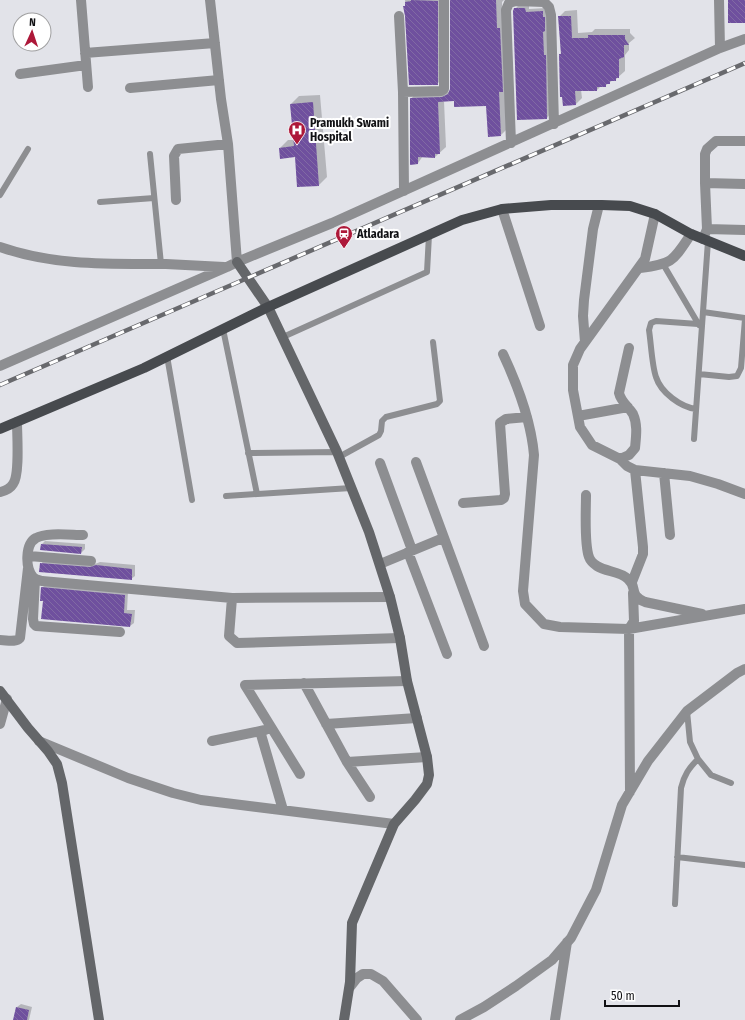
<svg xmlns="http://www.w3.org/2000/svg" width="745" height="1020" font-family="'Fira Sans Condensed',sans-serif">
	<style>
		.shadow { fill: #0003 }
		.building { fill: url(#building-back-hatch) }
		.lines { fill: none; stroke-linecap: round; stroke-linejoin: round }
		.lane { stroke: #8d8e91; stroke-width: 6 }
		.street { stroke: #8d8e91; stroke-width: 10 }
		.secondary { stroke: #646669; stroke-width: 10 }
		.primary { stroke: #474a4e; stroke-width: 10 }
		.rail-casing { stroke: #68696d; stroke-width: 4.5 }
		.rail { stroke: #fff; stroke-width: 3; stroke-dasharray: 9; stroke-linecap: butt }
		.labels { text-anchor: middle; stroke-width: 4; stroke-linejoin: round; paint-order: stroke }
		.poi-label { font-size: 12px; font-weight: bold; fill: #111114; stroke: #fff; text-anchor: start }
	</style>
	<defs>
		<pattern id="building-back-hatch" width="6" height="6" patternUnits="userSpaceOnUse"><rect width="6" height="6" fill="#6f509e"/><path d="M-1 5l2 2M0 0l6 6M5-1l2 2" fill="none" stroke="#816aa4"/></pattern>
	</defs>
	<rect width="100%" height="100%" fill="#e2e3e9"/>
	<!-- shadow -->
	<path class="shadow" d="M405 0H443V78L437 84H410Z
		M451 0H504L502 2 506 130 501 135 487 105 455 100 444 101 446 147 435 157 423 156 418 163 411 99 416 93 448 92 451 90Z
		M519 5H529V9L546 8 550 114 547 118 515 9Z
		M577 10 578 33 592 32 595 29H630V33L635 38 629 43V50L625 55V71L615 80H613L605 86H601L597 90H581L582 98 576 104 563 96 560 55 561 53 559 17 565 11Z
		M320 95 327 177 319 185 296 156 280 148 288 140H294L291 104 299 96Z
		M45 541 85 544V549L81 553 42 544Z
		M44 560 95 564 100 562 135 565V576L131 579 41 564Z
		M46 584 128 592 127 610H135L134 623 130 626 44 600 42 588Z
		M21 1004 32 1007 29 1020H14L17 1007Z"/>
	<!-- building -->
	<path class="building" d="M411 0 438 1V85H409L405 16 403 6H405V2L411 1Z
		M450 0H496L497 28H500L503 92H499L501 136 488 137 486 106 454 107V101L438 102 440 154H435V158L418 157V164L410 165V98L442 97 448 94 450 89Z
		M728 0H745V23H728Z
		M514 8H525L526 12 543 11V17H545V31L543 32 544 55H546L547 119 517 120 513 11Z
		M558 16H571L572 38H588V35H625V39L629 45H624V57L619 59V78H616V81H610V84H606V87H597V91H575L576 105 563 106 562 97H560L559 54H561Z
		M313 102 319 186 297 187 295 157 280 159 279 148 294 146 290 104Z
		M41 544 82 547 81 554 40 550Z
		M40 563 90 567 96 565 132 569V580L39 572Z
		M41 587 125 595 124 613 132 614 130 627 41 619 43 601H40Z
		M16 1007 29 1010 27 1020H13Z"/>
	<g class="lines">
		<!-- lane -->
		<path class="lane" d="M150 154 161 264
			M0 195 28 149
			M100 202 154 198
			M663 264 699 325
			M703 312 745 318
			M223 329 257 494
			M283 337 427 272 429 235
			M167 356 192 500
			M699 374 729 377 737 376 741 368 745 319
			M696 409C681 407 661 393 656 377 652 366 651 343 649 330L651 323 656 321 698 324
			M694 439 708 241
			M248 453 337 452
			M339 457 379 435 381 431 382 421 386 417 437 404 440 401 433 342
			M226 496 351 488
			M687 711 690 742 698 759 711 775 731 783
			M677 857 745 865
			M675 904 681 788C684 775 689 768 698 759"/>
		<!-- street -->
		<path class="street" d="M81 0 88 87
			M210 0 221 99 228 144 237 262
			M719 0 720 48
			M399 16 403 92 404 191
			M85 53 215 43
			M20 74 86 65
			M130 88 219 80
			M403 92 441 91 444 89V0
			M511 143 506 10 509 3 516 1 544 2 549 7 551 15 554 124
			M705 183 745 184
			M176 200 174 156 178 149 228 144
			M502 209 540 326
			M655 214 645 259 580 349 573 365V390L580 427 592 445 620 459 627 466 635 470 690 476 718 484 745 494
			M707 229 745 230
			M703 239 707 229 705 183V154L707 149 716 141H745
			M0 247C55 266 108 264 166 264 185 265 205 266 224 267
			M640 268C673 264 673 261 691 234
			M585 342 583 316 584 300 593 229 599 205
			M503 354C518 386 531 420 534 455L523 591 525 604 544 624 560 627 629 629 745 609
			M0 366 227 267 237 262 332 223 720 48 745 39
			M578 416 628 407
			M620 459 629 455 635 448C636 437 638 425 633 414 628 406 621 402 619 393L629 348
			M416 462 484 646
			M380 463 412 550
			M664 473 670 535
			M0 492C5 491 10 489 13 484 20 475 17 435 17 422
			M586 495C586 510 584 544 589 557 590 560 594 564 597 566 606 572 620 571 628 579 638 587 628 595 645 602L702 614
			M463 503 501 500 504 498 505 494 500 423 506 419 527 417
			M83 535C71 535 46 532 36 538 25 544 25 568 33 577 36 580 39 580 42 581L232 598 390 597
			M408 552 447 654
			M29 556 91 561
			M380 564 443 538
			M35 579 33 619 34 624 36 626 120 632
			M632 582 643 554V547L635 470
			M232 598 229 636 237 643 400 638
			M0 640C7 640 15 643 20 638L28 568
			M304 683 347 762 370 797
			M0 724 7 699
			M326 724 417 718
			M260 731 283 810
			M39 741 128 778 173 793 201 800 394 824
			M212 741 265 730
			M347 762 427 757
			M300 774 245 685 407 681
			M630 792 629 629 634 621 633 593
			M350 987 357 978 363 974H371L383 981 417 1020
			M460 1020 484 1007 516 986 552 960 571 938 596 890 622 805 648 761 687 711 737 673 745 669
			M555 1020 567 942"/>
		<!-- secondary -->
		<path class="secondary" d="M237 262 268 307 337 452 369 532 390 597 400 638 407 681 427 757 429 775 427 784 415 800 394 824 352 923 350 982 344 1020
			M0 691 28 728 48 751 57 764 62 783 99 1020"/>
		<!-- primary -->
		<path class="primary" d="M0 429 144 368 268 307 462 220 502 209 551 205H602L630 206 655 214 691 234 745 256"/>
		<defs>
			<path id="rail" d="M0 385 745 63"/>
		</defs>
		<!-- rail casing -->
		<use href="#rail" class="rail-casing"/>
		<!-- rail -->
		<use href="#rail" class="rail"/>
	</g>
	<!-- icons -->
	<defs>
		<symbol id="hospital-pin" viewBox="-11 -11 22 30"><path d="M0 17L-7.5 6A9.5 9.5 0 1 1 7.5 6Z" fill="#ad1839" stroke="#fff"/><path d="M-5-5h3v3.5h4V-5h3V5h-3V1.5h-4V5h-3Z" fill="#fff"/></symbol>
		<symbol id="station-pin" viewBox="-11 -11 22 30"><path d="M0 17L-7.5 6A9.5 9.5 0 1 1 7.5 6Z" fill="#ad1839" stroke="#fff"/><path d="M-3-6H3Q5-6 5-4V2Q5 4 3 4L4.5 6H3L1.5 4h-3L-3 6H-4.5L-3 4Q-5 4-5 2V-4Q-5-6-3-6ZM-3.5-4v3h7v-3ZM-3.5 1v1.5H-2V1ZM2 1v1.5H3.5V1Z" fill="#fff"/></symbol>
	</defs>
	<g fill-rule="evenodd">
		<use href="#hospital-pin" x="287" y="120" width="20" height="27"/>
		<use href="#station-pin" x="334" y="224" width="20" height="27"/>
	</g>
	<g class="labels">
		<!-- poi labels -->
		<g class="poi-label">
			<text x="310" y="127">Pramukh Swami<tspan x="310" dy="14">Hospital</tspan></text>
			<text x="357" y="238">Atladara</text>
		</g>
	</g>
	<!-- north arrow -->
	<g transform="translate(32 32) rotate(3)"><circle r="19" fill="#ffffff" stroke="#a0a0a1"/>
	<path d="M0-3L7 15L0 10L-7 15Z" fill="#ad1839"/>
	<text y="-6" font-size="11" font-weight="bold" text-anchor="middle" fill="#111114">N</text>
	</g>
	<!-- scale -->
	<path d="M605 1000v6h74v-6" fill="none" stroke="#111114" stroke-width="2"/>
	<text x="611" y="1000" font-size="12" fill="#111114" stroke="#ffffff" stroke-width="3" paint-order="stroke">50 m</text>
</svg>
